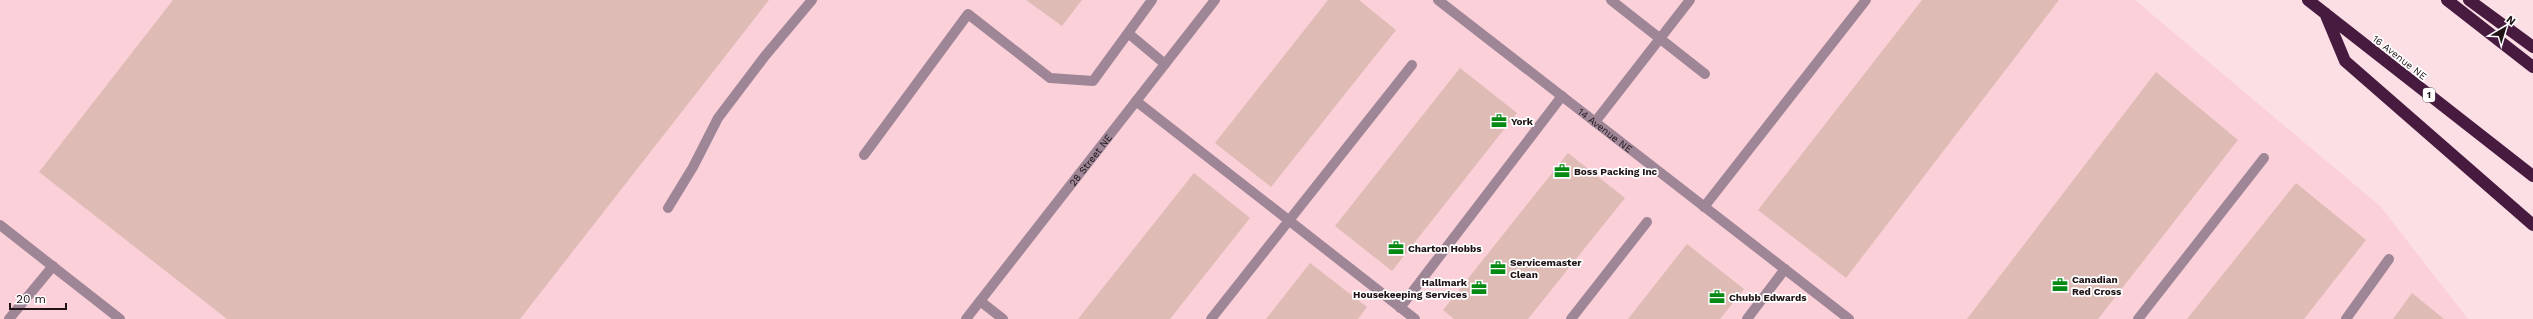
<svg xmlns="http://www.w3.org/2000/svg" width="2533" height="319" font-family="'Work Sans',sans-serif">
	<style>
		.built { fill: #fbd0d9 }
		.building { fill: #debcb5 }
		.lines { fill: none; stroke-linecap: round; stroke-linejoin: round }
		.service { stroke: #9e8697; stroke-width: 10 }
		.minor { stroke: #9e8697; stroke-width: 10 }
		.tertiary { stroke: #9e8697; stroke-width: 10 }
		.motorway { stroke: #471b3f; stroke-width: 12 }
		.labels { text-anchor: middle; stroke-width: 3.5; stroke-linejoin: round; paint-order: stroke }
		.shield { fill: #fff; stroke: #625a5c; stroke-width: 1 }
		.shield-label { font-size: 9px; font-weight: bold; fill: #1f1316 }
		.street-label { font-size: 10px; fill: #1f1316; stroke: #fff }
		.poi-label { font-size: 10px; font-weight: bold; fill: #1f1316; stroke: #fff; text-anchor: start }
	</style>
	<rect width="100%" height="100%" fill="#fcdfe5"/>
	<!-- built -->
	<path class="built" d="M0 0H2135L2380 206 2468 319H0Z"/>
	<!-- building -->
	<path class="building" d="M173 0H769L520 319H227L39 172Z
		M1026 0H1082L1062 26Z
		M1328 0H1359L1396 30 1271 187 1215 143Z
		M1922 0H2059L1846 278 1758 210Z
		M1460 68 1517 113 1392 271 1335 226Z
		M2156 72 2238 140 2098 319H1967Z
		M1568 153 1625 198 1528 319H1454L1443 310Z
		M1194 173 1250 218 1170 319H1078Z
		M2296 183 2366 240 2304 319H2187Z
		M1687 244 1744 289 1720 319H1628Z
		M1310 263 1367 307 1358 319H1266Z
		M2412 293 2444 319H2393Z"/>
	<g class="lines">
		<!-- service -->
		<path class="service" d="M1152 0 1128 33 1165 64
			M1611 0 1705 74
			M1136 101 1415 319
			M1595 122 1690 0
			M864 155 968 14 1050 78 1093 81 1128 33
			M1704 207 1866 0
			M668 208 693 167 718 118 765 56 812 0
			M980 301 1003 319
			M1400 308 1562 96
			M9 319 53 266
			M1211 319 1412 65
			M1571 319 1647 222
			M1747 319 1785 269
			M2138 319 2264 158
			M2346 319 2389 259"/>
		<!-- minor -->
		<path class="minor" d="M0 225 120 319"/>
		<!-- tertiary -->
		<g class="tertiary">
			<path id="s1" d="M1438 0 1849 319"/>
			<path id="s2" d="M966 319 1215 0"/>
		</g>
		<!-- motorway -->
		<path class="motorway" d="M2308 0 2533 176
			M2447 0 2533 67
			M2469 0 2533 47
			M2325 13 2345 61 2533 225"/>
	</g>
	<!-- icons -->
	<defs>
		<symbol id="office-bare" viewBox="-9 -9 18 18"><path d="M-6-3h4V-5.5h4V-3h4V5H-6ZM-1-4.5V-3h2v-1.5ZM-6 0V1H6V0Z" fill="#068a14" stroke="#fff" stroke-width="2.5" paint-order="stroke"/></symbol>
	</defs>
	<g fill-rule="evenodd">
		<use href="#office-bare" x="1488" y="110" width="22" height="22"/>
		<use href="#office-bare" x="1551" y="160" width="22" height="22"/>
		<use href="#office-bare" x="1385" y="237" width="22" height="22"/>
		<use href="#office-bare" x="1487" y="257" width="22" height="22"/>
		<use href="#office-bare" x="2049" y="274" width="22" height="22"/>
		<use href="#office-bare" x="1468" y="277" width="22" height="22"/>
		<use href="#office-bare" x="1706" y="286" width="22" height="22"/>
	</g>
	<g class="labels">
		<!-- shield labels -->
		<rect class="shield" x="2423" y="88" width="12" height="14" rx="3"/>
		<g class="shield-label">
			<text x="2429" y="98">1</text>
		</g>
		<!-- street labels -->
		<g class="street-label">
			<text transform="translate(2400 57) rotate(38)" y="4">16 Avenue NE</text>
			<text dy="4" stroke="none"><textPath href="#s1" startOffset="212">14 Avenue NE</textPath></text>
			<text dy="4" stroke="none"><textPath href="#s2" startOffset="202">28 Street NE</textPath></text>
		</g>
		<!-- poi labels -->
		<g class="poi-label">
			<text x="1511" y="125">York</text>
			<text x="1574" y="175">Boss Packing Inc</text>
			<text x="1408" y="252">Charton Hobbs</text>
			<text x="1510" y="266">Servicemaster<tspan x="1510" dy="12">Clean</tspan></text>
			<text x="2072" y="283">Canadian<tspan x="2072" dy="12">Red Cross</tspan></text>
			<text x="1467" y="286" text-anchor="end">Hallmark<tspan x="1467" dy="12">Housekeeping Services</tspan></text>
			<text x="1729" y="301">Chubb Edwards</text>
		</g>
	</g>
	<!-- north arrow -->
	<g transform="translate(2505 28) rotate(38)" stroke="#ffffff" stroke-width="3" paint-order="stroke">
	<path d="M0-3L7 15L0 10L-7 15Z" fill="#1f1316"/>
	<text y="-6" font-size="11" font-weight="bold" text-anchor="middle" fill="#1f1316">N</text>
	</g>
	<!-- scale -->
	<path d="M10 303v6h56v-6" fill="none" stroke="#1f1316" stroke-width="2"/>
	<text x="16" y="303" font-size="12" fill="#1f1316" stroke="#ffffff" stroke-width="3" paint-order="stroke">20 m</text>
</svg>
